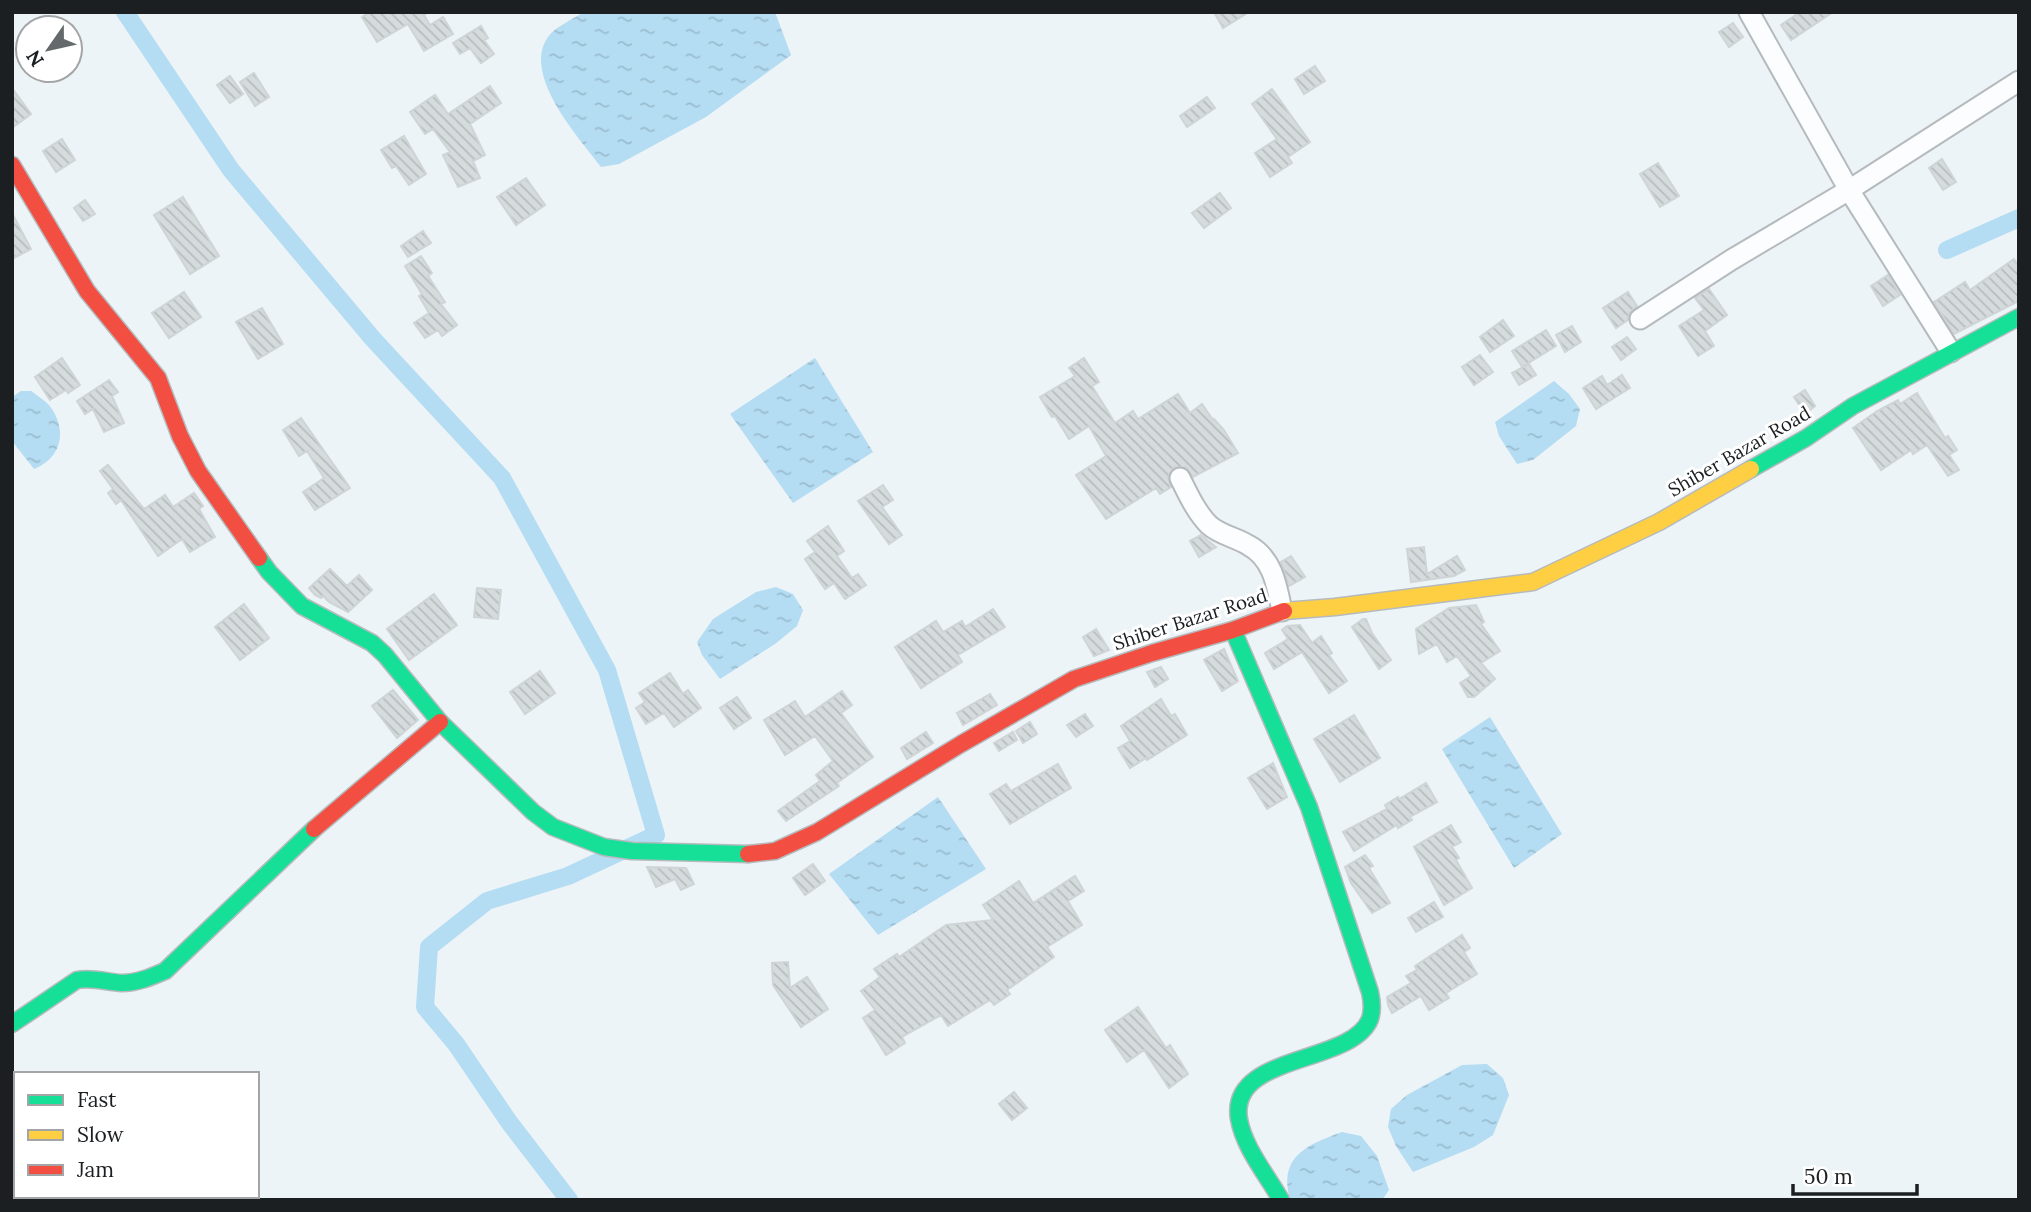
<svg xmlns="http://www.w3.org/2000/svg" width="2031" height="1212" font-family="Lora,serif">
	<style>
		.water { fill: url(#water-ripples) }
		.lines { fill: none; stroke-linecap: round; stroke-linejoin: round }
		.canal { stroke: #b4dcf2; stroke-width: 18 }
		.building { fill: url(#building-back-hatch); stroke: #cfd4d7; stroke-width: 2 }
		.street-casing { stroke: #b5babd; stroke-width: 23 }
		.fast-casing { stroke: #b5babd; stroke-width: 19 }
		.slow-casing { stroke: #b5babd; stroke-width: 19 }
		.jam-casing { stroke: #b5babd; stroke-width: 19 }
		.street { stroke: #fcfdfe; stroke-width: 19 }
		.fast { stroke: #16e098; stroke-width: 16 }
		.slow { stroke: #ffcf43; stroke-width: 16 }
		.jam { stroke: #f24e42; stroke-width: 16 }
		.labels { text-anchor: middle; stroke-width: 6; stroke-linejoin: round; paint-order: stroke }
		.street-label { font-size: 19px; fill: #1b1f21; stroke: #fff }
	</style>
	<defs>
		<pattern id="water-ripples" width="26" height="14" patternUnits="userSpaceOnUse" patternTransform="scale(1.75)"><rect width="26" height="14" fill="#b4dcf2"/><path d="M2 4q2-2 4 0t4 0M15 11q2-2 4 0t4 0" fill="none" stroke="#9abccf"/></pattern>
		<pattern id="building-back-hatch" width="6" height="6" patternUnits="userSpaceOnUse" patternTransform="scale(1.75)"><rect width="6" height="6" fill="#d6dbdd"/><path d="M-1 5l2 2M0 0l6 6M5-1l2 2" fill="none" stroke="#b7bcbd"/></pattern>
	</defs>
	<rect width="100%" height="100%" fill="#edf4f7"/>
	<!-- water -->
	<path class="water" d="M584 12H775L791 55 706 117 619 164 601 167C580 139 521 75 548 37 555 27 573 19 584 12Z
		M815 358 873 452 793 503 730 414Z
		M1554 381 1569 394 1580 409 1576 426 1533 460 1517 464 1499 436 1495 422Z
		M21 391H31C37 395 44 400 49 405 68 429 62 458 34 469L12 441V397Z
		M776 587 793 594 803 610 797 626 775 644 720 679 702 655 697 642 713 619 756 592Z
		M1490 717 1562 834 1514 868 1442 749Z
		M938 797 986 869 878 935 829 874Z
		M1487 1064 1503 1078 1509 1095 1493 1135 1474 1147 1413 1172 1396 1146 1388 1127 1391 1109 1407 1095 1462 1065Z
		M1342 1132 1361 1136 1377 1156 1389 1190 1382 1200H1290C1278 1156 1307 1145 1342 1132Z"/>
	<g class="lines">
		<!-- canal -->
		<path class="canal" d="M125 12 231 170 373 339 502 478 607 670 656 835 568 876 487 901 429 947 425 1007 456 1044 509 1122 569 1200
			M1947 250 2019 218"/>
	</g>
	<!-- building -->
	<path class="building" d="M370 12H429L424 15 430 25 443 17 453 34 424 51 408 24 377 42 362 17Z
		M1214 12H1249L1223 28Z
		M1800 12H1833L1791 40 1781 25Z
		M1733 23 1743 37 1729 47 1719 32Z
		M481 26 488 38 484 40 494 54 481 63 470 48 460 54 453 43Z
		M1315 66 1325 81 1304 94 1295 79Z
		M254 73 269 97 255 106 240 82Z
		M230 76 243 94 230 103 217 85Z
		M490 86 501 103 470 124 485 155 473 161 480 178 458 187 443 155 450 152 433 129 425 134 410 112 435 95 448 114Z
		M12 88 31 114 12 128Z
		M1272 89 1310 142 1288 157 1292 163 1270 177 1255 153 1277 139 1252 104Z
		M1207 97 1215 108 1187 127 1180 116Z
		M404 136 426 174 409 185 396 166 392 168 381 150Z
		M62 139 75 160 56 172 43 151Z
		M1942 159 1956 182 1943 190 1929 168Z
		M1658 163 1679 196 1660 207 1640 174Z
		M526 178 545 205 516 225 497 197Z
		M1220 193 1231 208 1204 228 1192 213Z
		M183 197 219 256 190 274 154 215Z
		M85 200 95 214 83 221 74 208Z
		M12 213 31 249 12 259Z
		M423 231 431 243 408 257 401 246Z
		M421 256 432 273 428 276 445 302 441 304 457 325 442 336 438 330 425 338 414 323 429 313 419 296 422 294 405 266Z
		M2014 259 2019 266V301L1954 334 1934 302 1965 282 1970 290Z
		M1888 275 1900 295 1883 306 1871 286Z
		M1709 289 1727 315 1705 331 1714 346 1698 356 1679 326 1704 310 1695 298Z
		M184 292 201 317 169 338 152 313Z
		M1628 292 1637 306 1629 313 1628 320 1616 328 1603 308Z
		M262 308 283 344 258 359 236 322Z
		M1503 320 1514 336 1490 352 1480 337Z
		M1572 326 1581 342 1565 352 1556 335Z
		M1546 330 1556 346 1522 367 1512 351Z
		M1627 337 1636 349 1621 360 1612 347Z
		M1480 355 1493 372 1474 385 1462 367Z
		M62 358 80 385 68 393 66 390 50 400 35 377Z
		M1084 358 1099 382 1092 386 1115 423 1133 411 1138 419 1178 394 1190 413 1202 404 1213 420 1214 419 1224 430 1238 453 1193 477 1186 467H1174L1168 477 1171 487 1160 494 1156 488 1106 519 1076 475 1106 456 1089 426 1069 439 1055 416 1052 417 1040 397 1075 376 1069 368Z
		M1529 364 1536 375 1519 385 1512 373Z
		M1622 375 1630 388 1596 409 1583 388 1602 376 1607 385Z
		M109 380 118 392 112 396 124 423 104 432 93 409 85 414 77 401Z
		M1805 390 1815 406 1805 414 1794 397Z
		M1917 393 1945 438 1948 436 1957 450 1949 455 1959 470 1948 476 1927 445 1913 454 1911 450 1881 470 1853 428 1877 411 1898 400 1900 404Z
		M301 418 350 488 315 510 303 492 324 478 307 451 299 456 283 430Z
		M108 465 144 509 165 495 173 507 194 493 203 506 199 509 215 537 190 552 182 539 158 556 121 500 116 504 108 493 113 489 100 471Z
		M883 485 893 500 882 507 902 535 889 544 858 501Z
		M828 526 844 551 837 556 852 578 858 574 866 585 845 599 834 583 825 589 805 559 815 552 807 541Z
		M1201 535 1216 547 1199 557 1190 541Z
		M1424 547 1427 574 1457 556 1465 570 1454 576 1411 582 1407 549Z
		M1291 556 1305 577 1289 586 1281 562Z
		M330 569 347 586 359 575 372 590 348 612 329 602 323 596 321 598 315 595 309 588Z
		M477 588 501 590 498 619 474 617Z
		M434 594 457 625 409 660 387 629Z
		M244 604 269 638 240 660 215 627Z
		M1476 605 1484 622 1481 624 1500 651 1481 663 1495 679 1474 697H1468L1460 683 1471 676 1457 656 1447 662 1437 644 1419 654 1416 629 1449 608Z
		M993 609 1005 627 958 655 962 662 921 688 895 647 936 621 943 632 962 621 965 627Z
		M1363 619H1366L1372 633 1391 660 1379 669 1352 627Z
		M1300 625 1312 643 1321 636 1332 653 1329 655 1347 681 1329 693 1302 652 1274 669 1265 653 1288 639 1282 630 1287 626Z
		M1096 629 1109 650 1094 656 1083 637Z
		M1224 649 1238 681 1222 691 1204 660Z
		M1161 667 1168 679 1155 687 1147 672Z
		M540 671 555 693 525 714 510 692Z
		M670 673 683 694 688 690 701 708 674 727 664 713 646 724 636 708 645 702 639 693Z
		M393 690 418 720 397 738 372 706Z
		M842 691 852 705 841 713 873 757 837 783 839 786 786 821 778 811 820 781 816 775 833 761 815 736 785 755 764 720 795 701 805 717Z
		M990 694 997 705 963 725 957 713Z
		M737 697 751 718 734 729 720 708Z
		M1161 699 1171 716 1175 714 1187 735 1147 760 1146 758 1130 768 1118 748 1130 741 1121 726Z
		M1085 714 1093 726 1076 737 1067 725Z
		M1354 715 1380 758 1340 782 1314 739Z
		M1030 722 1037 734 1023 743 1016 731Z
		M926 732 933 743 907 759 901 748Z
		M1013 732 1017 740 999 751 994 743Z
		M1273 763 1287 797 1267 809 1248 778Z
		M1058 764 1071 788 1010 824 990 794 1006 784 1011 791Z
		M1426 783 1437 802 1410 817 1412 820 1398 828 1397 825 1354 851 1343 832 1387 809 1385 805 1398 797 1399 799Z
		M1451 825 1461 842 1452 847 1459 858 1456 860 1472 888 1444 905 1414 847Z
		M1365 855 1373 866 1369 868 1390 903 1372 913 1351 883 1345 867Z
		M813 864 825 881 805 895 793 878Z
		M647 867 686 868 694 884 681 890 675 879 656 887Z
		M1075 876 1084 891 1068 901 1082 925 1047 947 1054 957 1007 990 1010 994 994 1005 990 1000 948 1026 941 1015 902 1037 905 1043 886 1055 863 1018 875 1010 861 991 880 977 874 969 897 954 899 957 946 925 993 920 983 905 1019 881 1033 903Z
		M1434 902 1443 917 1416 932 1408 918Z
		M1462 935 1470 948 1464 952 1477 974 1446 993 1449 998 1429 1010 1421 996 1392 1013 1388 1005 1387 997 1411 983 1406 976 1417 970 1415 966Z
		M788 962 790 988 807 977 828 1009 801 1027 773 985 772 963Z
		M1138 1007 1166 1048 1170 1045 1188 1074 1169 1088 1144 1050 1127 1062 1105 1030Z
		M1014 1092 1027 1108 1012 1120 999 1104Z"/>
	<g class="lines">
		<defs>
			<path id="street" d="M1749 12 1849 190 1951 352
				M1640 319 1731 260 1849 190 2019 81
				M1180 478C1188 494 1196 512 1209 525 1220 535 1235 537 1248 545 1273 558 1277 586 1282 611"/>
			<path id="fast" d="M1751 469 1806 438 1853 406 2019 317
				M259 558 269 572 302 606 372 643 385 655 440 722 533 812 553 827 604 847 632 851 748 854
				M1233 630 1309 807 1370 992C1372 1001 1373 1010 1370 1019 1352 1065 1228 1053 1239 1119 1244 1148 1267 1175 1281 1200
				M12 1024 77 980C92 977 106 982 122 983 137 983 151 977 165 971L314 829"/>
			<path id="slow" d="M1284 611 1335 607 1533 582 1659 522 1751 469"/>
			<path id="jam" d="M12 165 87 291 158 378 180 436 198 471 259 558
				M314 829 440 722
				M748 854 775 851 817 832 961 744 1074 679 1152 653 1233 630 1284 611"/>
		</defs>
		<!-- street casing -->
		<use href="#street" class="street-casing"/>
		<!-- fast casing -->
		<use href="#fast" class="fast-casing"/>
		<!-- slow casing -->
		<use href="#slow" class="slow-casing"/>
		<!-- jam casing -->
		<use href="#jam" class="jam-casing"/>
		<!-- street -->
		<use href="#street" class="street"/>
		<!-- fast -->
		<use href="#fast" class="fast"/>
		<!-- slow -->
		<use href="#slow" class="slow"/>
		<!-- jam -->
		<use href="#jam" class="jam"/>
	</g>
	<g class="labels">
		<!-- street labels -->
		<g class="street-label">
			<text transform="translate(1739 451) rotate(-30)" y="7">Shiber Bazar Road</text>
			<text transform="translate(1190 619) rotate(-18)" y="7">Shiber Bazar Road</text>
		</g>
	</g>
	<!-- border -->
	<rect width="2031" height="1212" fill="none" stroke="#1b1f21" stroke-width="28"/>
	<!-- legend -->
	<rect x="14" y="1072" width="245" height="126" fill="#ffffff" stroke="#a4a5a6" stroke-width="2"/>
	<rect x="28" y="1095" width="35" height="10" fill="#16e098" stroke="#a4a5a6" stroke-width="2"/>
	<text x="77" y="1107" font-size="21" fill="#1b1f21">Fast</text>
	<rect x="28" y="1130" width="35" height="10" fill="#ffcf43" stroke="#a4a5a6" stroke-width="2"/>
	<text x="77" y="1142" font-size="21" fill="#1b1f21">Slow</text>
	<rect x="28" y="1165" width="35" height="10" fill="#f24e42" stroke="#a4a5a6" stroke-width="2"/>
	<text x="77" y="1177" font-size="21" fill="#1b1f21">Jam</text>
	<!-- north arrow -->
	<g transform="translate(49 49) rotate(236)"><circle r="33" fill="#ffffff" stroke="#a4a5a6" stroke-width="2"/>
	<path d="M0-5L12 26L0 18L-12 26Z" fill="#646a6c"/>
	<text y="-10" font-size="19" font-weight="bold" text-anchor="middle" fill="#1b1f21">N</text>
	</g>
	<!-- scale -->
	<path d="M1793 1184v10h124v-10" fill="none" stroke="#1b1f21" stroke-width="3.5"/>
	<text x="1804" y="1184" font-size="21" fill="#1b1f21" stroke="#ffffff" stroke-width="5" paint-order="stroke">50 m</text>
</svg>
